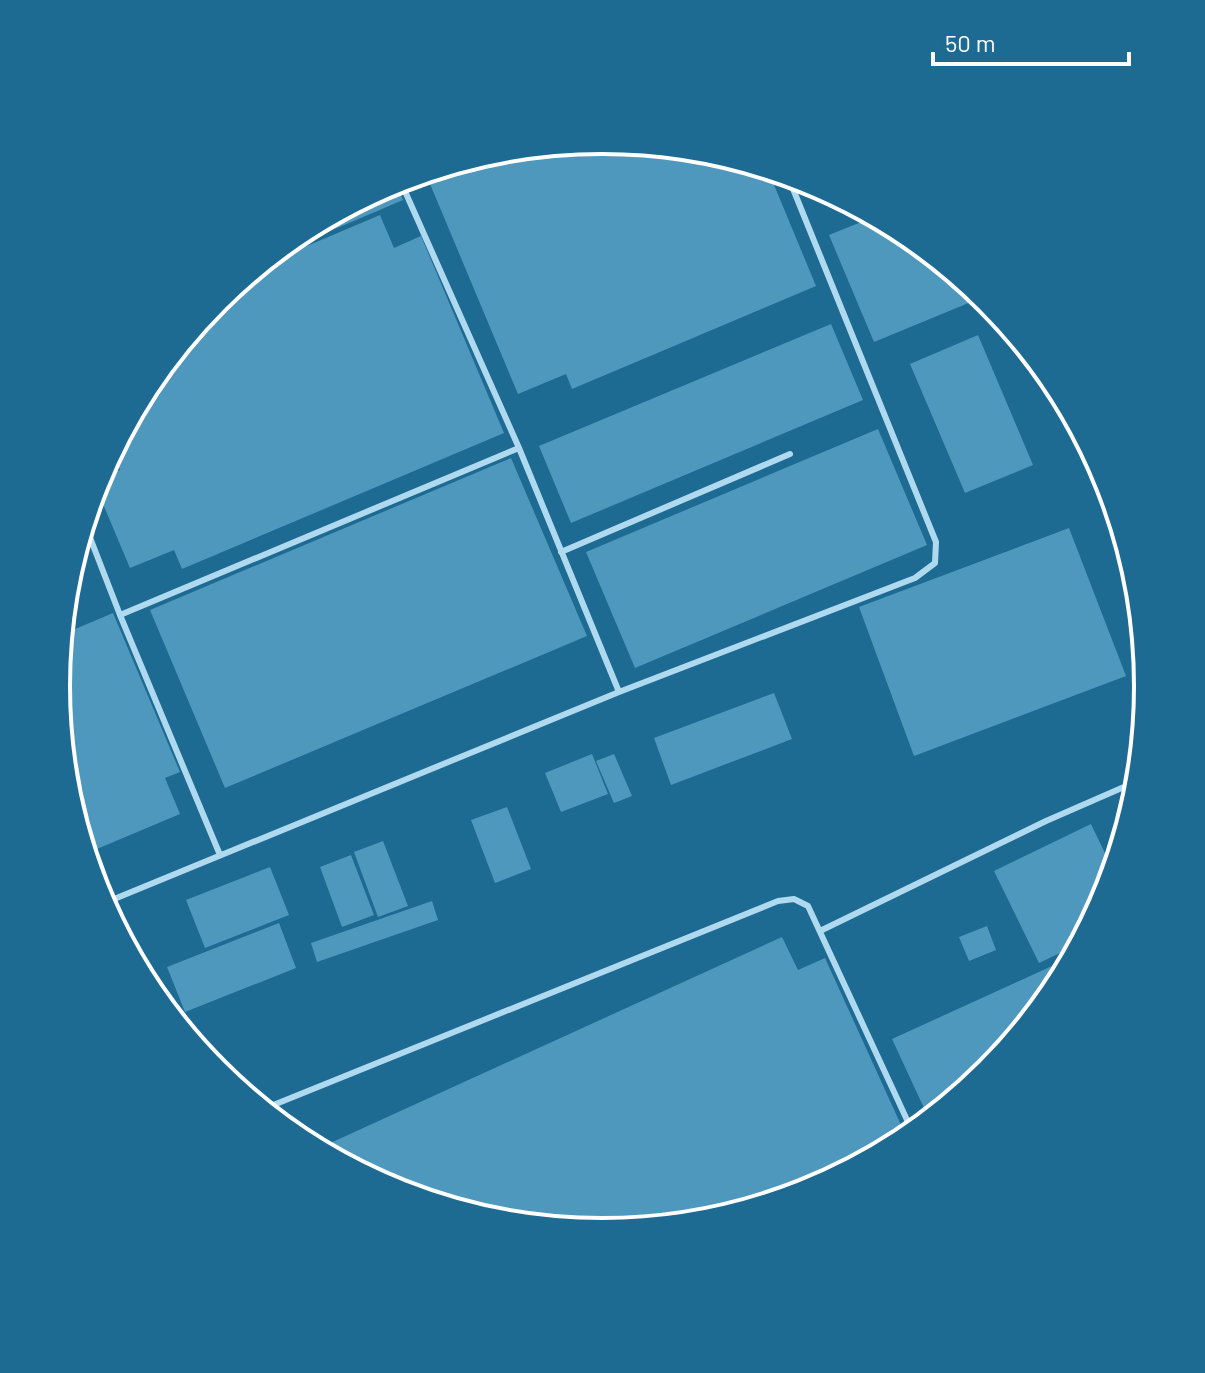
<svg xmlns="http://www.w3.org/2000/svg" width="1205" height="1373" font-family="Barlow,sans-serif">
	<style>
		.building { fill: #4f98bd }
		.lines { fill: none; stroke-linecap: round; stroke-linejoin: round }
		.service { stroke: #afd9ee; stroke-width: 6 }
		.rim { fill: none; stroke: #fff; stroke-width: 4 }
	</style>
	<rect width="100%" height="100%" fill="#1d6a93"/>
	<!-- building -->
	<path class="building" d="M603 140 710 151 767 168 816 286 572 389 566 374 518 394 425 172 496 150Z
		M395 181 403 200 269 257 299 232Z
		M809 181 812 182 835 194 817 202Z
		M380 215 394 248 421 236 504 433 182 569 174 550 130 568 95 485 97 479 120 470 112 450 148 383 216 300 255 268Z
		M876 216 906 232 960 277 971 302 874 342 829 235Z
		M831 324 863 400 571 523 539 446Z
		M978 335 1033 465 965 493 910 364Z
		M878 429 927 545 635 668 586 552Z
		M511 458 587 636 225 788 150 610Z
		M1069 528 1126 676 914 756 859 607Z
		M113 613 180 772 165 778 180 814 85 854 66 793 56 686 61 635Z
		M774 693 792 739 671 785 654 738Z
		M592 754 608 794 561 812 545 773Z
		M614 754 632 796 614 803 596 761Z
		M507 807 531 869 495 883 471 820Z
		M1091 824 1114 872 1107 896 1083 942 1039 963 994 871Z
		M383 841 408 906 378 917 354 852Z
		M351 855 374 915 342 927 320 867Z
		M270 867 289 915 205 948 186 900Z
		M432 901 438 920 317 962 311 943Z
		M279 923 296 968 185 1012 167 967Z
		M987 926 996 950 969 961 959 937Z
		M782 937 798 970 825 958 906 1136 734 1215 709 1223 602 1233 495 1222 393 1191 315 1150Z
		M1076 955 1057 990 989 1073 930 1121 892 1039Z"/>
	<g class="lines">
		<!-- service -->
		<path class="service" d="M400 180 519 448 619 692
			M84 522 120 615 220 855
			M561 552 790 454
			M120 615 519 448
			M102 904 619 692 915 578 935 563 936 542 787 174
			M820 931 1046 821 1140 780
			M261 1110 778 901 794 899 808 906 914 1135"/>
	</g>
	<!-- crop -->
	<path d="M0 0H1205V1373H0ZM70 686a532 532 0 1 1 1064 0a532 532 0 1 1-1064 0Z" fill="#1d6a93" fill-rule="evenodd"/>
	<path class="rim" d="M70 686a532 532 0 1 1 1064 0a532 532 0 1 1-1064 0Z"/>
	<!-- scale -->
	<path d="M933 52v12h196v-12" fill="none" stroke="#ffffff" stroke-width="4"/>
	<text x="945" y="52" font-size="24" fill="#ffffff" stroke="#1d6a93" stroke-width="6" paint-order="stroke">50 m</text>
</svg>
